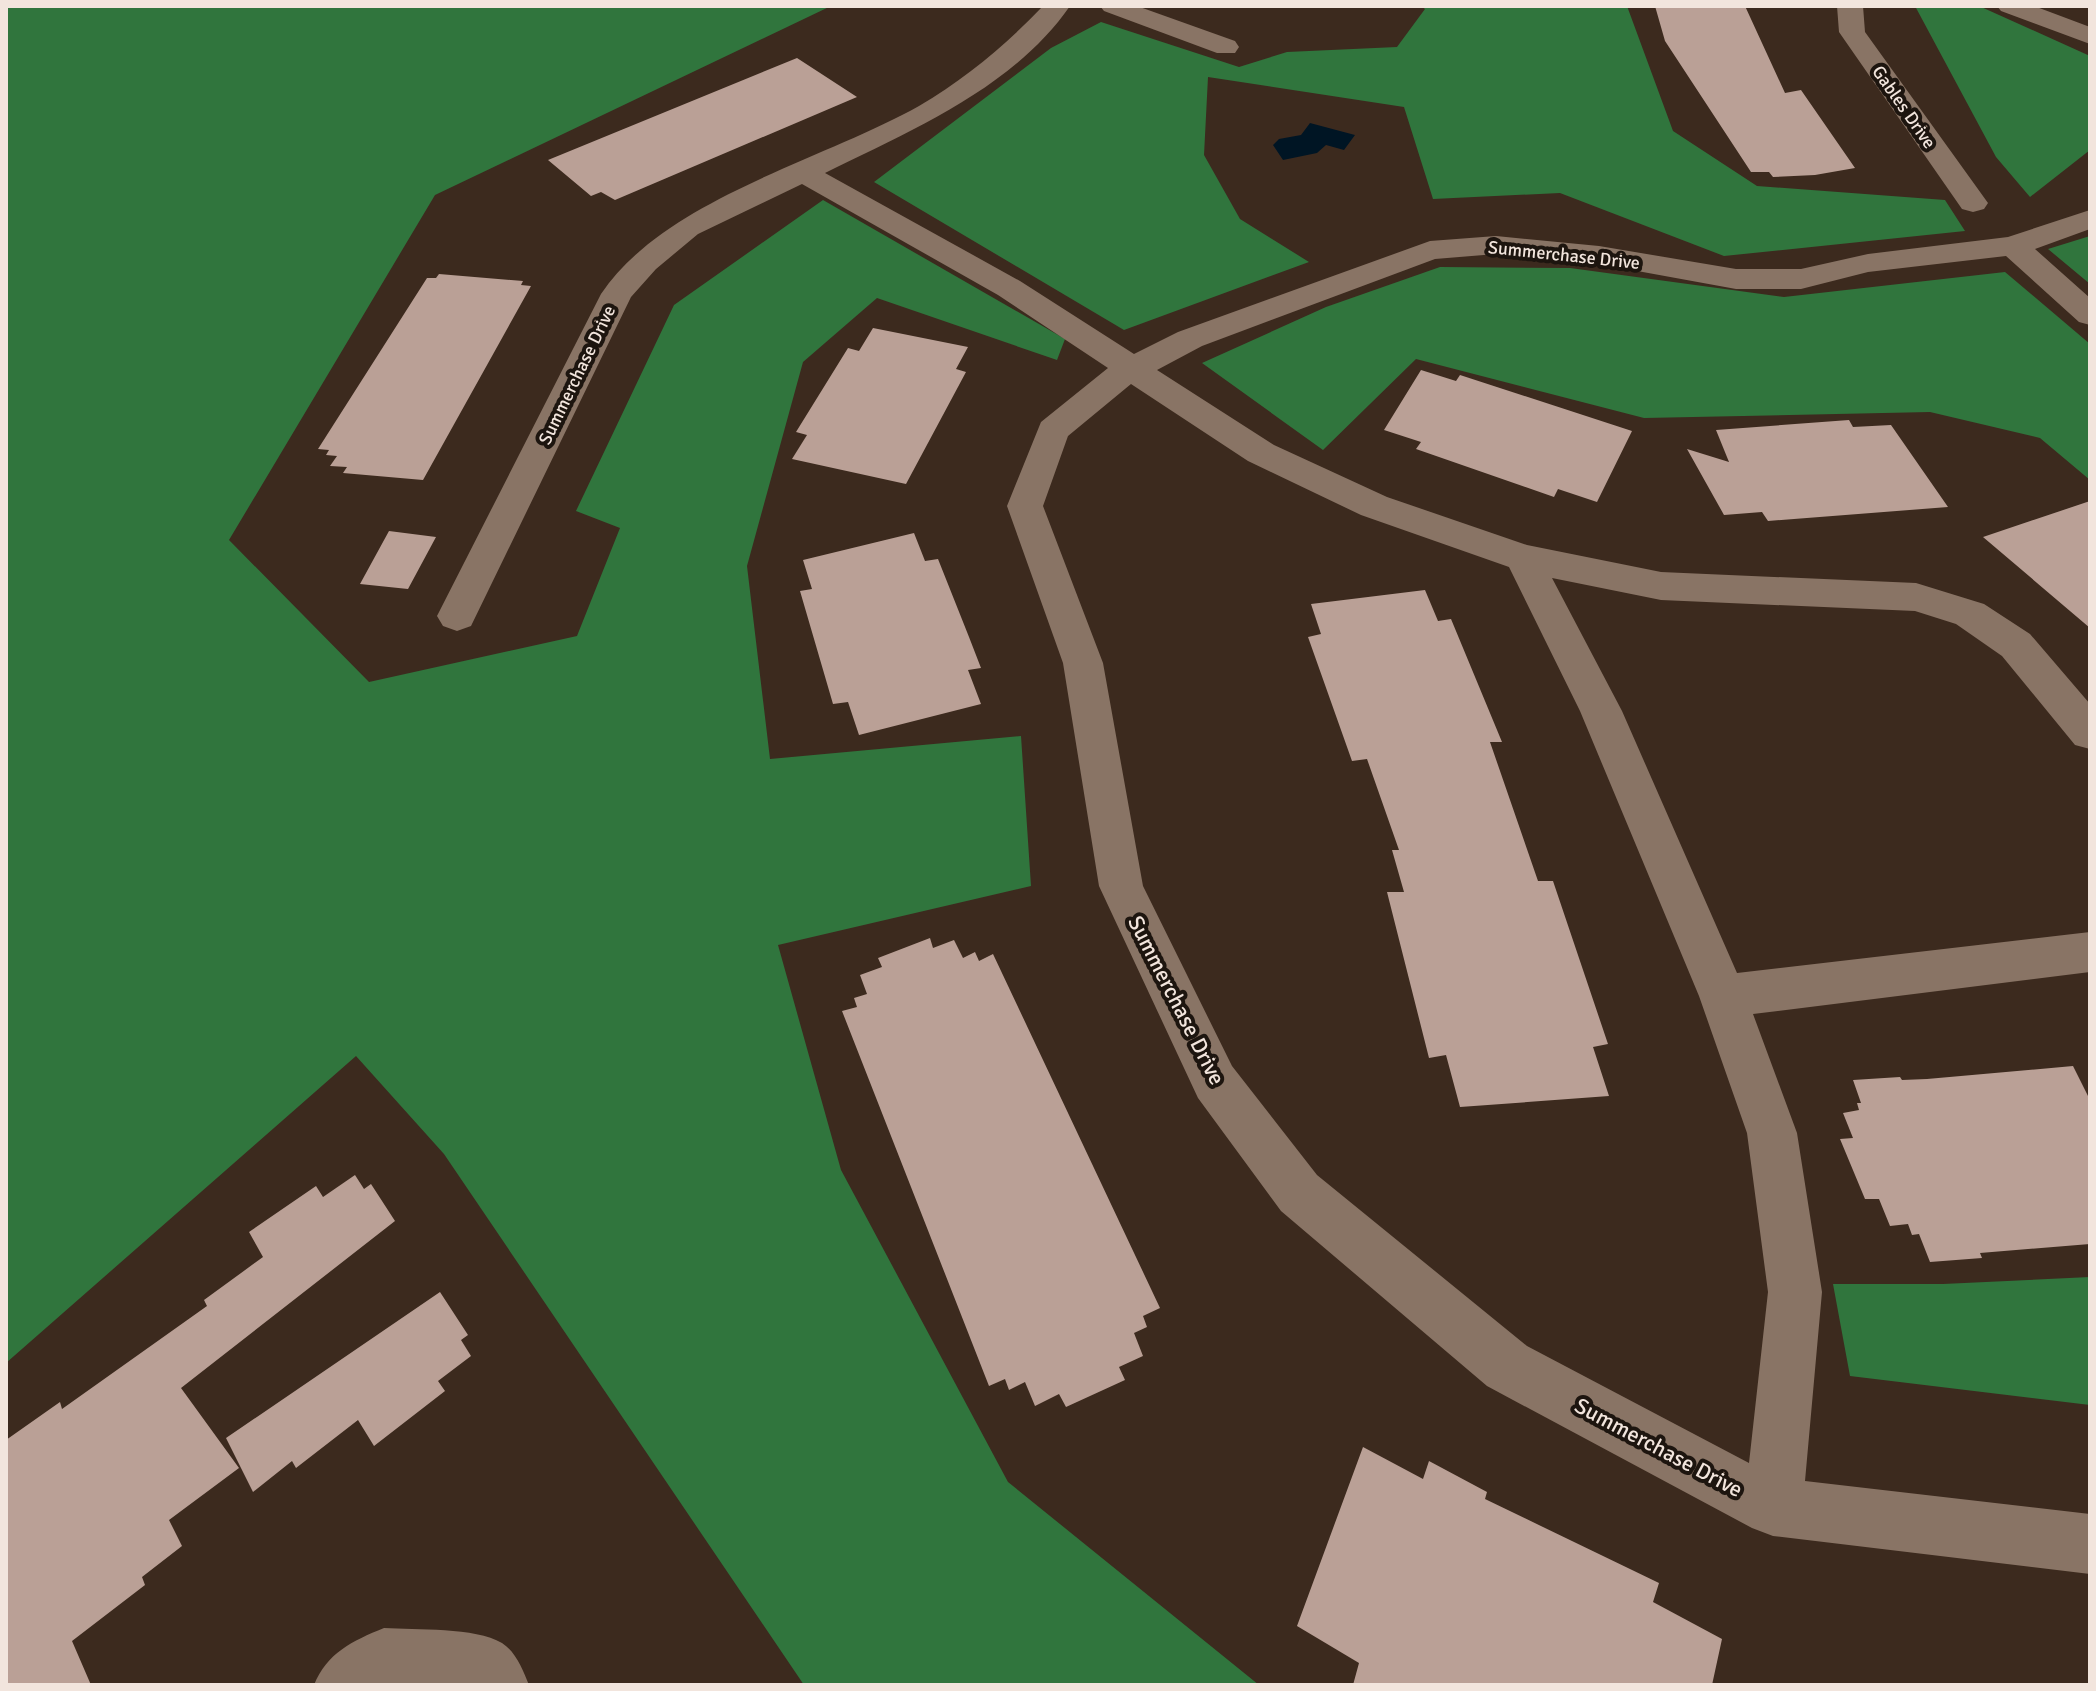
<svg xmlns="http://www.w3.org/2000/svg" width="2096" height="1691" font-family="Signika,sans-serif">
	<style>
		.forest { fill: #30753d }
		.water { fill: #001524 }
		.building { fill: #baa096 }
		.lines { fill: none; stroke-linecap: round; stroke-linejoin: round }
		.minor { fill: #897465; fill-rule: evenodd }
		.labels { text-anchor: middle; stroke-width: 8; stroke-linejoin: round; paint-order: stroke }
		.far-street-label { font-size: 18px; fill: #f2e5dd; stroke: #1d150f }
		.street-label { font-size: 22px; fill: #f2e5dd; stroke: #1d150f }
	</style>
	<rect width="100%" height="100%" fill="#3c2a1e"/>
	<!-- forest -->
	<path class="forest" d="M6 6H831L435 195 229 540 369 682 577 636 620 528 576 511 674 305 823 200 1065 339 1057 360 877 298 803 362 747 566 770 759 1021 736 1031 886 778 945 841 1170 1008 1482 1259 1685H804L444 1154 356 1056 6 1363Z
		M1421 6H1627L1673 131 1757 186 1945 200 1965 231 1724 256 1560 193 1433 199 1404 107 1208 77 1204 155 1240 219 1309 262 1124 330 874 182 1051 48 1101 22 1239 67 1287 52 1397 47 1425 9Z
		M1915 6H1979L2090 56V150L2030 197 1996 157Z
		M2090 236V284L2048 249Z
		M1440 267 1570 268 1784 297 2005 272 2090 344V480L2040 438 1930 412 1644 418 1416 359 1323 450 1202 363 1326 307Z
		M2090 1277V1405L1850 1376 1833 1284H1943Z"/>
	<!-- water -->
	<path class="water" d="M1310 123 1355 135 1344 150 1326 145 1317 153 1283 160 1273 145 1279 139 1301 135Z"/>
	<!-- building -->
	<path class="building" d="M1655 6H1745L1785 93 1801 90 1855 168 1815 175 1773 177 1769 172H1751L1665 41Z
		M797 58 857 97 615 200 601 192 591 196 548 160Z
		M439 274 523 281 521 285 531 286 423 480 343 473 347 467 330 466 337 456 326 455 329 450 318 449 427 278H436Z
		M873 328 968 347 956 369 966 372 906 484 792 459 807 435 796 432 848 348 859 351Z
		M1421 370 1456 381 1460 375 1632 431 1597 502 1558 489 1554 497 1416 449 1421 442 1384 430Z
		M1849 420 1853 427 1891 425 1948 507 1768 521 1762 512 1724 515 1687 449 1729 462 1716 430Z
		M2090 501V628L1983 537Z
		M389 531 436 537 408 589 360 584Z
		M914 533 925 561 938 559 969 637 981 668 968 670 981 704 859 735 848 702 833 704 800 591 812 589 803 560Z
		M1425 590 1438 621 1451 619 1502 742H1490L1538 881H1553L1608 1044 1593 1047 1609 1096 1460 1107 1446 1055 1429 1058 1387 892H1404L1392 850H1399L1367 759 1352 761 1308 637 1321 634 1311 604Z
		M930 938 933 948 954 940 963 958 975 952 979 961 993 954 1160 1308 1143 1316 1147 1327 1134 1333 1143 1356 1119 1367 1125 1380 1066 1407 1059 1394 1035 1406 1025 1382 1009 1390 1005 1379 989 1386 842 1011 857 1007 854 998 867 994 860 975 882 967 878 958Z
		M2073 1066 2090 1100V1244L1980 1253 1982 1258 1930 1262 1919 1234 1912 1235 1908 1224 1890 1226 1879 1199H1865L1840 1139 1853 1138 1843 1113 1859 1110 1857 1103H1861L1853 1080 1900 1077 1902 1080 1927 1079Z
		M355 1175 364 1189 371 1184 395 1221 181 1388 239 1468 169 1520 182 1546 142 1577 145 1585 72 1641 91 1685H6V1440L60 1402 62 1409 207 1306 204 1300 263 1257 249 1232 316 1186 323 1197Z
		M440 1292 468 1335 461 1340 471 1356 438 1381 445 1391 374 1446 358 1420 296 1468 292 1461 253 1492 226 1438Z
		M1363 1447 1423 1479 1429 1461 1487 1492 1485 1499 1659 1583 1653 1602 1722 1639 1712 1685H1353L1359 1663 1297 1626Z"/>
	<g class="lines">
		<!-- minor -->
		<path class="minor" d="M1043 6H1070C1013 88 912 130 825 173L1020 281 1134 354 1178 332 1430 241 1496 236 1599 246 1736 269H1801L1868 254 2008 237 2090 210V229L2035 249 2090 298V325L2079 322 2006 256 1868 272 1801 289H1736L1599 264 1496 254 1435 259 1202 346 1157 370 1274 445 1387 497 1527 545 1661 572 1916 583 1984 604 2030 634 2090 704V749L2075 745 2002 656 1956 624 1915 611 1661 600 1552 578 1622 711 1737 973 2090 932V972L1753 1014 1797 1133 1822 1292 1805 1481 2090 1514V1574L1773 1536 1752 1528 1487 1386 1281 1211 1198 1098 1099 886 1063 663 1007 506 1041 422 1108 368 998 295 802 184 698 234 656 269 631 297 471 626 457 631 443 626 437 616 601 294C665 199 821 161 919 106 965 79 1007 44 1043 6ZM1131 384 1248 461 1361 515 1509 567 1580 711 1699 996 1747 1133 1768 1292 1749 1463 1527 1346 1317 1175 1232 1066 1143 886 1103 663 1043 506 1068 436Z
			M1100 6H1137L1235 41 1239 47 1235 53H1217L1104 11Z
			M1837 6H1863L1865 32 1988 203 1984 209 1973 212 1962 209 1839 32Z
			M1997 6H2034L2090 27V44L2001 11Z
			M384 1628C416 1630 475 1627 502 1643 516 1652 523 1670 529 1685H314C327 1653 352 1641 384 1628Z"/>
	</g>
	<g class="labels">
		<!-- far-street labels -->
		<g class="far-street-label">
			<text transform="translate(1904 107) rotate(55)" y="6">Gables Drive</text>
			<text transform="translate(1564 255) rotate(6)" y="6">Summerchase Drive</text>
			<text transform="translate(577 375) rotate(-64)" y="6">Summerchase Drive</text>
		</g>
		<!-- street labels -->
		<g class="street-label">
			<text transform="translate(1177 1000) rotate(63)" y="8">Summerchase Drive</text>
			<text transform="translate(1659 1447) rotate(28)" y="8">Summerchase Drive</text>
		</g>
	</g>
	<!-- border -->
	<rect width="2096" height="1691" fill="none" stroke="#f2e5dd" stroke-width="16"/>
</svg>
